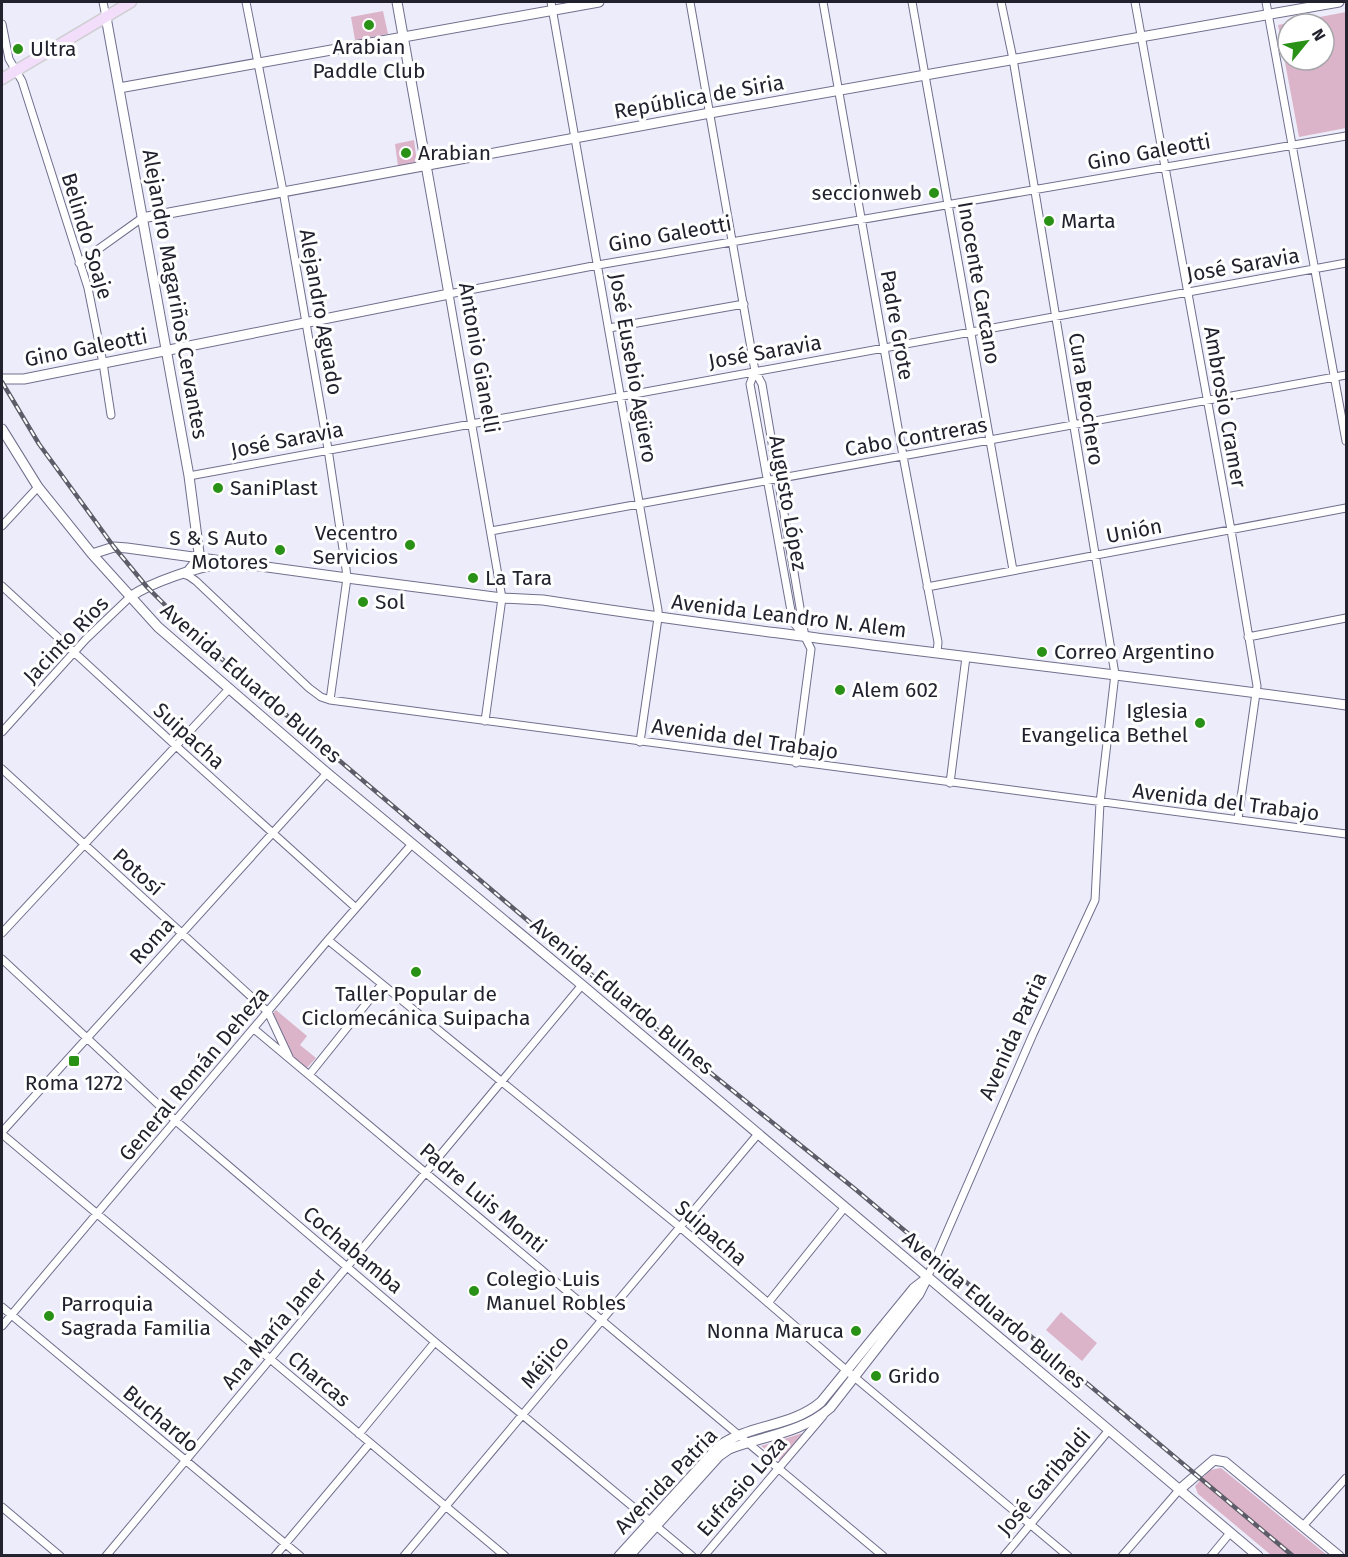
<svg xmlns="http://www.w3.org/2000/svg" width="1348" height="1557" font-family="'Fira Sans',sans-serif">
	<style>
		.green { fill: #dcb4c9; fill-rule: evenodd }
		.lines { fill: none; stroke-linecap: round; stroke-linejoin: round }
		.street-casing { stroke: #706f8d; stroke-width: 9 }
		.secondary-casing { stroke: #706f8d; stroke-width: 11 }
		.primary-casing { stroke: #ceced1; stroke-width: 13 }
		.street { stroke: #fff; stroke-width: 7 }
		.secondary { stroke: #fff; stroke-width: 9 }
		.primary { stroke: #f2defb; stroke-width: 10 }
		.rail-casing { stroke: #5d5d69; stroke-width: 4.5 }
		.rail { stroke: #fff; stroke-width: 2; stroke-dasharray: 7; stroke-linecap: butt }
		.poi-dot { fill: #299115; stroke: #fff; stroke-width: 2 }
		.labels { text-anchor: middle; stroke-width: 6; stroke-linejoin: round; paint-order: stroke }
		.poi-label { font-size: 21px; fill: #22222e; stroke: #fff; text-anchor: start }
		.street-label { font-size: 21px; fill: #22222e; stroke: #fff }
	</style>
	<rect width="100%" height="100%" fill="#ececfa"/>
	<!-- green -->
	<path class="green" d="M383 11 388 34 355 40 351 17Z
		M1346 12V128L1299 137 1278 25ZM1288 24H1324V60H1288Z
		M414 140 417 162 398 166 395 144Z
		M276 1010 307 1036 300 1045 316 1058 306 1069 292 1059 271 1015Z
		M1061 1312 1097 1343 1082 1361 1046 1330Z
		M803 1433 781 1461 761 1446Z
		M1221 1468 1327 1555H1271L1198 1494 1195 1486 1210 1470Z"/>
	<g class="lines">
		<defs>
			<path id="street" d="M103 2 106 17
				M246 2 283 191 328 449 346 569 347 578 330 700
				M551 2 658 610V618L640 742
				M690 2 755 371 762 384 805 637
				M823 2 903 456 938 642 937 653
				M912 2 1013 570
				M1135 2 1231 530 1257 686 1238 819
				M1266 2 1346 441
				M2 24 9 59 22 81 88 288 103 363 111 415
				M79 263 142 218
				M609 328 744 304
				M755 371 750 384 793 622 805 637 811 649 796 763
				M189 476 1346 263
				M2 526 38 487
				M491 531 1346 375
				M186 574 196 581 309 688 321 697 330 700 1346 834
				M2 586 175 745 356 908
				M927 587 1346 508
				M1248 637 1346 618
				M485 721 502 598 449 294 598 265 1346 136
				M2 732 86 639 130 597
				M2 769 268 1012 289 1057
				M950 783 966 657
				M2 933 228 690
				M328 940 680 1227 846 1370 1068 1556
				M2 959 176 1121 435 1342 692 1556
				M254 1029 883 1556
				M309 1075 382 984
				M2 1132 327 773
				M2 1134 505 1556
				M927 1278 1033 1034 1095 900 1100 803 1115 674 1013 59 1001 2
				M768 1303 845 1207
				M2 1307 300 1556
				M2 1326 328 940 412 844
				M359 1434 435 1342
				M2 1507 60 1556
				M1303 1526 1346 1478
				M106 1556 582 985
				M275 1556 370 1443
				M404 1556 758 1134
				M704 1556 823 1416
				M1004 1556 1109 1430
				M1122 1556 1179 1490
				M1211 1556 1230 1533"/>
			<path id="secondary" d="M106 17 189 476 199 553 194 564 186 574
				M119 88 599 2
				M142 218 710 113 1339 2
				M2 379H24L449 294 397 2
				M2 429 38 487 92 554 158 627 327 773 582 985 1258 1556
				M92 554 114 547 127 548 347 578 502 598 543 600C810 641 1079 668 1346 705
				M130 597C151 582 198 567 223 563
				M1179 1490 1214 1460 1225 1462 1339 1556
				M619 1556 719 1446C750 1424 792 1427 821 1402L914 1288 927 1278
				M629 1556 719 1456 729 1449C763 1436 802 1433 830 1408L919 1294 926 1280"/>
			<path id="primary" d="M2 79 131 2"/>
		</defs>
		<!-- street casing -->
		<use href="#street" class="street-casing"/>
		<!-- secondary casing -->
		<use href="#secondary" class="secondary-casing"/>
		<!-- primary casing -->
		<use href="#primary" class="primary-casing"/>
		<!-- street -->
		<use href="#street" class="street"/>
		<!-- secondary -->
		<use href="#secondary" class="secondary"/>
		<!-- primary -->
		<use href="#primary" class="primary"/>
		<defs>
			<path id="rail" d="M2 382 39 444 114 547 147 587 200 640 307 733 640 1016 855 1189 1293 1556"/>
		</defs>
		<!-- rail casing -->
		<use href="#rail" class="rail-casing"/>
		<!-- rail -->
		<use href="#rail" class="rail"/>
	</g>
	<!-- markers -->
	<g class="poi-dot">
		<circle cx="369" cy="25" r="6"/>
		<circle cx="18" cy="49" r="6"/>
		<circle cx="406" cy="153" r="6"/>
		<circle cx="934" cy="193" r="6"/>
		<circle cx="1049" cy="221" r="6"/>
		<circle cx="218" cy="488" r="6"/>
		<circle cx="410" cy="545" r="6"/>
		<circle cx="280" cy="550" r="6"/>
		<circle cx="473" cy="578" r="6"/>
		<circle cx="363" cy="602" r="6"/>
		<circle cx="1042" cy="652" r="6"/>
		<circle cx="840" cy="690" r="6"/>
		<circle cx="1200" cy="723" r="6"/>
		<circle cx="416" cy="972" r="6"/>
		<rect x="68" y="1055" width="12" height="12" rx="3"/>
		<circle cx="474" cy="1291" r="6"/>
		<circle cx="49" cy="1316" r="6"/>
		<circle cx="856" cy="1331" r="6"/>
		<circle cx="876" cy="1376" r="6"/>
	</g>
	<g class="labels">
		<!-- poi labels -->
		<g class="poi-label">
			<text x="369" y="54" text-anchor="middle">Arabian<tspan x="369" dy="24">Paddle Club</tspan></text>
			<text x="30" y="56">Ultra</text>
			<text x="418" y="160">Arabian</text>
			<text x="922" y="200" text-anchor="end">seccionweb</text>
			<text x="1061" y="228">Marta</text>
			<text x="230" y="495">SaniPlast</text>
			<text x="398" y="540" text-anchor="end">Vecentro<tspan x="398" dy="24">Servicios</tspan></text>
			<text x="268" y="545" text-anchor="end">S &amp; S Auto<tspan x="268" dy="24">Motores</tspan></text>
			<text x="485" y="585">La Tara</text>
			<text x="375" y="609">Sol</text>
			<text x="1054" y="659">Correo Argentino</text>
			<text x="852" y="697">Alem 602</text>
			<text x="1188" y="718" text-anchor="end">Iglesia<tspan x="1188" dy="24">Evangelica Bethel</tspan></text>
			<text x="416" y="1001" text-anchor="middle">Taller Popular de<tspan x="416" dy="24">Ciclomecánica Suipacha</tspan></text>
			<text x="74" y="1090" text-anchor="middle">Roma 1272</text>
			<text x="486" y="1286">Colegio Luis<tspan x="486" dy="24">Manuel Robles</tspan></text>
			<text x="61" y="1311">Parroquia<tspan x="61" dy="24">Sagrada Familia</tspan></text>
			<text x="844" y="1338" text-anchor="end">Nonna Maruca</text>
			<text x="888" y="1383">Grido</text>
		</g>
		<!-- street labels -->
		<g class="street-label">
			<text transform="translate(699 97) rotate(-10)" y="7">República de Siria</text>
			<text transform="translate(1149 152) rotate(-10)" y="7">Gino Galeotti</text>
			<text transform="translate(670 234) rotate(-10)" y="7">Gino Galeotti</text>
			<text transform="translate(87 236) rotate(73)" y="7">Belindo Soaje</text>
			<text transform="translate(1243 265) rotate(-10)" y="7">José Saravia</text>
			<text transform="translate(979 283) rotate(80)" y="7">Inocente Carcano</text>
			<text transform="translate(175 294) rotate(80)" y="7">Alejandro Magariños Cervantes</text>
			<text transform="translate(321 312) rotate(80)" y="7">Alejandro Aguado</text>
			<text transform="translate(897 325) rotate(80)" y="7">Padre Grote</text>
			<text transform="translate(86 348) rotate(-11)" y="7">Gino Galeotti</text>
			<text transform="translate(765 352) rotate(-10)" y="7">José Saravia</text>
			<text transform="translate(479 358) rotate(80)" y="7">Antonio Gianelli</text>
			<text transform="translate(633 368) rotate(80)" y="7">José Eusebio Agüero</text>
			<text transform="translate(1086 399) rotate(81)" y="7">Cura Brochero</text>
			<text transform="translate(1225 407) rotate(80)" y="7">Ambrosio Cramer</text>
			<text transform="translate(916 437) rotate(-10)" y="7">Cabo Contreras</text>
			<text transform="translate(287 440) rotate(-11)" y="7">José Saravia</text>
			<text transform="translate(788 503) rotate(80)" y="7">Augusto López</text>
			<text transform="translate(1134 531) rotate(-11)" y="7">Unión</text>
			<text transform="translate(789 616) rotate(7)" y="7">Avenida Leandro N. Alem</text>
			<text transform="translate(66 640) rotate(-46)" y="7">Jacinto Ríos</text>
			<text transform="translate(251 683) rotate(41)" y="7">Avenida Eduardo Bulnes</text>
			<text transform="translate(189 736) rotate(42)" y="7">Suipacha</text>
			<text transform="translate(745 739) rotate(8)" y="7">Avenida del Trabajo</text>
			<text transform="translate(1226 802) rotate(7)" y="7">Avenida del Trabajo</text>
			<text transform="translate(138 872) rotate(42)" y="7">Potosí</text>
			<text transform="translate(152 941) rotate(-48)" y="7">Roma</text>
			<text transform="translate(622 996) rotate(40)" y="7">Avenida Eduardo Bulnes</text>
			<text transform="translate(1013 1036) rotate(-66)" y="7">Avenida Patria</text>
			<text transform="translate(194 1074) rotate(-50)" y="7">General Román Deheza</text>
			<text transform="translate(483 1198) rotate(40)" y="7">Padre Luis Monti</text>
			<text transform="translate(711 1233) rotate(41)" y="7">Suipacha</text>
			<text transform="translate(353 1250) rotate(40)" y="7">Cochabamba</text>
			<text transform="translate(994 1310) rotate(40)" y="7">Avenida Eduardo Bulnes</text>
			<text transform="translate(274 1329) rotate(-50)" y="7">Ana María Janer</text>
			<text transform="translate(545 1362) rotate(-50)" y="7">Méjico</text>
			<text transform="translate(319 1379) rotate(40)" y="7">Charcas</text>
			<text transform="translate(161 1419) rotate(40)" y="7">Buchardo</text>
			<text transform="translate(666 1481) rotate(-46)" y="7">Avenida Patria</text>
			<text transform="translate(1044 1482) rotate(-50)" y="7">José Garibaldi</text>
			<text transform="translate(742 1486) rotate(-49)" y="7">Eufrasio Loza</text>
		</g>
	</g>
	<!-- border -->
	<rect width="1348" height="1557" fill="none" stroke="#22222e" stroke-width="6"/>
	<!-- north arrow -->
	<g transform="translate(1306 42) rotate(60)"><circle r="28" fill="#ffffff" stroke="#a7a7ab" stroke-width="1.5"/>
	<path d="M0-4.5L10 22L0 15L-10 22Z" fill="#299115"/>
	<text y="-9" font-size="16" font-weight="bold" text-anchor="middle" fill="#22222e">N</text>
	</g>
</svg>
